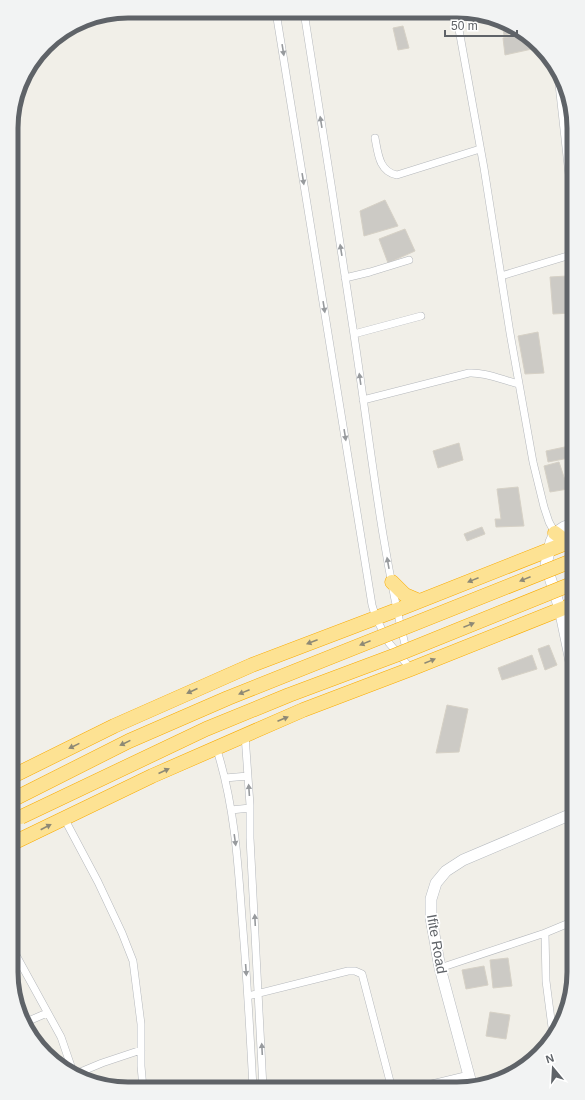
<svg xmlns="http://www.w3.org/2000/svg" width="585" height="1100" font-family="Helvetica,sans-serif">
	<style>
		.building { fill: #cccac5; stroke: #d6d1c6 }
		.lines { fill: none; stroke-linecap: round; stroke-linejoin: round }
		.street-casing { stroke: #b5b8bc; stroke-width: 8 }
		.secondary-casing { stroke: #b6babf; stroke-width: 12 }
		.highway-casing { stroke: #f9ab00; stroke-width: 15 }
		.street { stroke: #fff; stroke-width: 7 }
		.secondary { stroke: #fff; stroke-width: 11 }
		.highway { stroke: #fde293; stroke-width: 14 }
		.highway-bridge-casing { stroke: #f9ab00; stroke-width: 15; stroke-linecap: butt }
		.highway-bridge { stroke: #fde293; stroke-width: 14 }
		.oneway { fill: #979a9d }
		.oneway2 { fill: #8e8975 }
		.labels { text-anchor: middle; stroke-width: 3.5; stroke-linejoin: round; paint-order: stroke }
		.street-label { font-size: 14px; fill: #5f6368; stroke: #fff }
		.rim { fill: none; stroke: #5f6368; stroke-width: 5 }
	</style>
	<rect width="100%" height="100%" fill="#f1efe8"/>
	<!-- building -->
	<path class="building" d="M502 24 518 32 504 35Z
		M403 26 409 48 398 50 393 28Z
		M522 34 530 38 532 49 505 55 503 38Z
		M385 200 398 226 364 236 360 211Z
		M405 229 415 251 388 263 379 239Z
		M567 276 571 313 553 314 550 277Z
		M538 332 544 373 525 374 518 336Z
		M459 443 463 460 438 468 433 451Z
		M574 445V457L548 462 546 451Z
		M559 462 568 489 550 492 544 466Z
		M574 469V486L571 487 568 471Z
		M518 487 524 526 496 527 495 519H501L497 489Z
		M482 527 485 534 467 541 464 534Z
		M549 645 557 665 545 670 538 649Z
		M532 655 537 669 502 680 498 668Z
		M447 705 468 709 459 752 436 753Z
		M508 958 512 986 493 988 490 960Z
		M484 966 488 985 466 989 462 970Z
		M490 1012 510 1015 506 1039 486 1036Z"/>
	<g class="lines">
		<defs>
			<path id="street" d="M276 12 372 605 376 618 389 643 411 669
				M304 12C321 120 338 227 354 335 370 441 381 549 407 653
				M456 13 484 168 510 333 533 462 544 507 549 522 555 533
				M558 75 574 220
				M375 138C378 153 379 172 397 175L480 149
				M501 276 574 254
				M345 278 370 272 409 260
				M354 334 421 316
				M363 400 469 373C486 372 502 380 519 384
				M564 624 574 620
				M245 735 250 805V838L263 1088
				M216 747C234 802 238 861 242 918 247 975 250 1032 253 1088
				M225 778 248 776
				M231 810 250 808
				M64 818 98 882 122 933 133 961 141 1024V1066L143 1088
				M545 933 546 981 553 1035
				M11 946 61 1037 73 1072
				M440 968 545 933 574 921
				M248 996 348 971H355L362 974 392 1089
				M26 1022 47 1013
				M78 1073 102 1063 141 1050
				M411 1089 469 1075"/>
			<path id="secondary" d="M574 676 560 609 546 565 551 542 555 533 564 527 574 523
				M472 1087 440 968 431 918V899L436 883 446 871 463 860 574 813"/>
			<path id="highway" d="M555 533 563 539 570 541
				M392 582 405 595 419 601
				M11 777 114 726 252 665 402 608 574 540
				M11 844 152 776 303 710 411 669 574 604"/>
		</defs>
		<!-- street casing -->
		<use href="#street" class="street-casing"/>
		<!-- secondary casing -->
		<use href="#secondary" class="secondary-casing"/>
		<!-- highway casing -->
		<use href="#highway" class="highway-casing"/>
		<!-- street -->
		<use href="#street" class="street"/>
		<!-- secondary -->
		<use href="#secondary" class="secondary"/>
		<!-- highway -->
		<use href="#highway" class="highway"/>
		<defs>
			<path id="highway-bridge" d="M12 800 129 741 228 698 574 560
				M21 817 206 729 289 695 396 655 574 583"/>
		</defs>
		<!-- highway-bridge casing -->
		<use href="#highway-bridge" class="highway-bridge-casing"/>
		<!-- highway-bridge -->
		<use href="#highway-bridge" class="highway-bridge"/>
	</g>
	<!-- one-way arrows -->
	<defs><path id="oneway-solid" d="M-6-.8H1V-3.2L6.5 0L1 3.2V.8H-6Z"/></defs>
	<g class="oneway">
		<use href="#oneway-solid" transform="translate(283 50) rotate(81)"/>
		<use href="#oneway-solid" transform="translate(321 122) rotate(-99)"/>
		<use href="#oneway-solid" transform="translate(303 179) rotate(81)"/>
		<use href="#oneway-solid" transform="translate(341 250) rotate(-99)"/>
		<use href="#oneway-solid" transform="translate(324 307) rotate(81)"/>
		<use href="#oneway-solid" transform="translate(360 379) rotate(-98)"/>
		<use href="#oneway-solid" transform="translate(345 435) rotate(81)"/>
		<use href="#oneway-solid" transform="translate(388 563) rotate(-100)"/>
		<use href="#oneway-solid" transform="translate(249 790) rotate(-94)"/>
		<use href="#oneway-solid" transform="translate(235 840) rotate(82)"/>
		<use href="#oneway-solid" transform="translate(255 920) rotate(-93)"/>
		<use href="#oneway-solid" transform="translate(246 970) rotate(86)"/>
		<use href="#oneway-solid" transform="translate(262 1049) rotate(-93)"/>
	</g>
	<g class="oneway2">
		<use href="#oneway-solid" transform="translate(525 579) rotate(158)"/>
		<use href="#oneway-solid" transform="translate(473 580) rotate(158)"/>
		<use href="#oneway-solid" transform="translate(469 625) rotate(-22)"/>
		<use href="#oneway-solid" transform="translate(312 642) rotate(159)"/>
		<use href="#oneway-solid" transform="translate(365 643) rotate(158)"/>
		<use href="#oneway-solid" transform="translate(430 661) rotate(-22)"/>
		<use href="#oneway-solid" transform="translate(192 691) rotate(156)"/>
		<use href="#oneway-solid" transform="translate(244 692) rotate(158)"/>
		<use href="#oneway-solid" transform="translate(283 719) rotate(-23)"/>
		<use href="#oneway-solid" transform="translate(125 743) rotate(154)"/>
		<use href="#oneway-solid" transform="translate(74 746) rotate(154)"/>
		<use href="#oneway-solid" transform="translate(164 771) rotate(-24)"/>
		<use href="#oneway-solid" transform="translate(46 827) rotate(-27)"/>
	</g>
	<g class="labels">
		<!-- street labels -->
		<g class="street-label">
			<text transform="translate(437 944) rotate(80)" y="5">Ifite Road</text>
		</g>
	</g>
	<!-- crop -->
	<path d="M0 0H585V1100H0ZM128 18H457A110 110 0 0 1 567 128V972A110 110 0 0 1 457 1082H128A110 110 0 0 1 18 972V128A110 110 0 0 1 128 18Z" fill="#f2f3f3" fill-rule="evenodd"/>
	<path class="rim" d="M128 18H457A110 110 0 0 1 567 128V972A110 110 0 0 1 457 1082H128A110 110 0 0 1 18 972V128A110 110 0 0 1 128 18Z"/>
	<!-- north arrow -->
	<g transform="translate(553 1068) rotate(342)" stroke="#ffffff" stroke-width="3" paint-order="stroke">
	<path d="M0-3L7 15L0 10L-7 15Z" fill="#5f6368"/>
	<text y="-6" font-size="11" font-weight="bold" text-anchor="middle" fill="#5f6368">N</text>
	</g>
	<!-- scale -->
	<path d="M445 30v6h72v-6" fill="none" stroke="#5f6368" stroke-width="2"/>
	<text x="451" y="30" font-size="12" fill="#5f6368" stroke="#ffffff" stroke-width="3" paint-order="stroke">50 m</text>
</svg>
